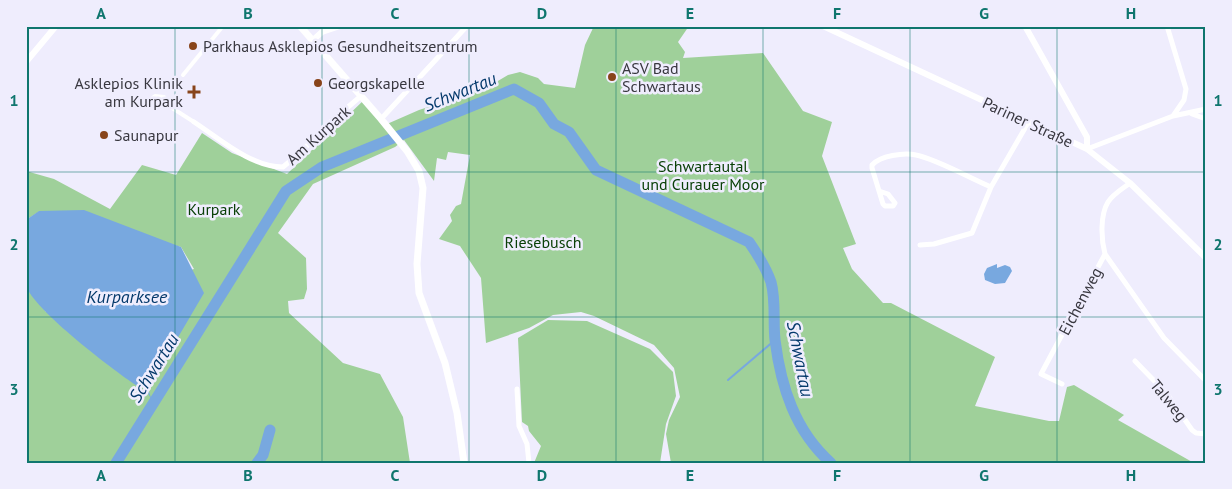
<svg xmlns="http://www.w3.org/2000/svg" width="1232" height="489" font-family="'PT Sans',sans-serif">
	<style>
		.green { fill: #9fd09a }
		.water { fill: #78a8df }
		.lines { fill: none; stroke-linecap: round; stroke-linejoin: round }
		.stream { stroke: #78a8df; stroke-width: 2 }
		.river { stroke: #78a8df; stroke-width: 11 }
		.pedestrian { stroke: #fff; stroke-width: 4 }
		.minor { stroke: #fff; stroke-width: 5 }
		.tertiary { stroke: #fff; stroke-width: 6 }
		.secondary { stroke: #fff; stroke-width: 7 }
		.grid { fill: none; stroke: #0f766e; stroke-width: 1; stroke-opacity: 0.55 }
		.poi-dot { fill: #88441a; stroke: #efedfd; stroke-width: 2 }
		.labels { text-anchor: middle; stroke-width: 5; stroke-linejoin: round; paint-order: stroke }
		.poi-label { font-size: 16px; fill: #393840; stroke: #efedfd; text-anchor: start }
		.street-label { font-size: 16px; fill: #393840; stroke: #efedfd }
		.park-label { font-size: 16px; fill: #094007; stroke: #efedfd }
		.water-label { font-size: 18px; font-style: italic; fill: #04396b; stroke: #efedfd }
		.neatline { fill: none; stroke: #0f766e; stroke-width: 2 }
		.grid-label { font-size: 16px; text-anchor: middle; font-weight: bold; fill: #0f766e }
	</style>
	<rect width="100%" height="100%" fill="#efedfd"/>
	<!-- green -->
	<path class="green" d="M594 26H689L678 42 685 52 683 58 763 53 803 111 832 122 822 156 856 244 843 248 852 269 883 303H891L995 357 975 406 1049 421H1059L1067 387 1074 385 1124 415 1118 420 1194 463H671L666 434 669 420 680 397 674 368 654 345 594 316 581 312 553 315 529 328 486 343 481 278 460 246 439 239 452 221 450 215 456 206 461 204 470 155 448 152 446 160 437 158 434 181 404 140 395 147 313 184 278 233 306 258 307 289 304 299 288 301 289 313 343 363 380 374 403 417 410 463H26V285L46 312 194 269 181 247 40 211 26 220V171L54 179 110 209 142 165 176 175 202 133 232 153 287 174 365 99 387 124 419 110 486 88 508 75 520 72 538 78 544 84 575 88 585 45Z
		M548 320 587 321 650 349 673 372 676 396 666 424 660 463H534L541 446 529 431 528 426 522 422 518 338Z"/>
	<!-- water -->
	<path class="water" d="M84 210 181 247 204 293 153 380 146 384 153 403 144 385 139 387C118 374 31 308 26 285 23 270 26 238 26 220L39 211Z
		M997 264V268L1005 265 1010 267 1012 271 1005 283 995 284 985 280 984 274 987 268Z"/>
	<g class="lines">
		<!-- stream -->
		<path class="stream" d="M728 380 775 340"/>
		<!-- river -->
		<path class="river" d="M116 463 286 191 322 167 514 89 539 103 554 124 569 132 596 170 749 242C758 255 766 268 771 282 776 300 773 322 775 340 781 387 795 431 831 463
			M257 463 263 455 270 430"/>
		<!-- pedestrian -->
		<path class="pedestrian" d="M183 75 223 26
			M150 100 155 96 164 97 169 106 194 122"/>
		<!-- minor -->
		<path class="minor" d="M1192 114 1206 119
			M1173 116 1206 109
			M381 119 467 26
			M194 122C220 139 251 167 283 167L301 152 328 124 361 96
			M1087 149 1173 116 1184 100 1186 89 1167 26
			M879 191 888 194 895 203 893 206H885L883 204 872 168V165C880 156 904 152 916 155 939 160 969 178 991 187
			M920 245 934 244 972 233 991 187 1028 123
			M1105 254 1164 338 1206 381
			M1135 361 1167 394 1192 430 1196 433 1206 434
			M1062 384 1041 374 1105 254C1101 239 1100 215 1108 202 1113 194 1122 189 1130 183
			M517 389 519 426 527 444 529 463"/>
		<!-- tertiary -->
		<path class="tertiary" d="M823 26 1087 149 1130 183 1206 258
			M1025 26 1087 137V149
			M313 40 322 32 340 26
			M26 62 56 26"/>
		<!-- secondary -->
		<path class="secondary" d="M300 26 381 119 407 151 419 171 423 188 417 264 419 293 445 363 457 413 464 463"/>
	</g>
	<!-- grid -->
	<path class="grid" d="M175 26V463M322 26V463M469 26V463M616 26V463M763 26V463M910 26V463M1057 26V463M26 172H1206M26 317H1206"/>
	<!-- markers -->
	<g class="poi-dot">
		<circle cx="193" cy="46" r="5"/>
		<circle cx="612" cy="77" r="5"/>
		<circle cx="318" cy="83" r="5"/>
		<path d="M191.5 84.5h5v5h5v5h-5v5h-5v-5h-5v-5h5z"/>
		<circle cx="104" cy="135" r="5"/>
	</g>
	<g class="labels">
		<!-- poi labels -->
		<g class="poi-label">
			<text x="203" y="52">Parkhaus Asklepios Gesundheitszentrum</text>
			<text x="622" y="74">ASV Bad<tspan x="622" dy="18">Schwartaus</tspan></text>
			<text x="183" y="89" text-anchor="end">Asklepios Klinik<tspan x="183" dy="18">am Kurpark</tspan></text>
			<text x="328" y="89">Georgskapelle</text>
			<text x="114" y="141">Saunapur</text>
		</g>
		<!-- street labels -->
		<g class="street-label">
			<text transform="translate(1028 122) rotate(25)" y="6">Pariner Straße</text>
			<text transform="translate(318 135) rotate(-42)" y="6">Am Kurpark</text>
			<text transform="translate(1080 301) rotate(-62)" y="6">Eichenweg</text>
			<text transform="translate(1169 400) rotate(51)" y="6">Talweg</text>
		</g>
		<!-- park labels -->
		<g class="park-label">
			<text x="703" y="172">Schwartautal<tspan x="703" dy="18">und Curauer Moor</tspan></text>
			<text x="214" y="215">Kurpark</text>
			<text x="543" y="248">Riesebusch</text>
		</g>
		<!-- water labels -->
		<g class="water-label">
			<text transform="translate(460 92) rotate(-22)" y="6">Schwartau</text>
			<text x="127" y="303">Kurparksee</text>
			<text transform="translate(800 359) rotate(79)" y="6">Schwartau</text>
			<text transform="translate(154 368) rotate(-58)" y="6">Schwartau</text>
		</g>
	</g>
	<!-- border -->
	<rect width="1232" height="489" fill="none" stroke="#efedfd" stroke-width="55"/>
	<rect x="28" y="28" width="1176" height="434" class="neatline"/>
	<g class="grid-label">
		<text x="101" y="19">A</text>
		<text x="248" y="19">B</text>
		<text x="395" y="19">C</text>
		<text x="542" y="19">D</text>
		<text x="690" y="19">E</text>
		<text x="837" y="19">F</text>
		<text x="984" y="19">G</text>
		<text x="1131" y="19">H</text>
		<text x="14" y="106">1</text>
		<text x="1218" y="106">1</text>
		<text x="14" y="250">2</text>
		<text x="1218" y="250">2</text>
		<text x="14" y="395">3</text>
		<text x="1218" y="395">3</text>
		<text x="101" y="481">A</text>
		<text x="248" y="481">B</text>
		<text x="395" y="481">C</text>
		<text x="542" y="481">D</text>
		<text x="690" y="481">E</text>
		<text x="837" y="481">F</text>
		<text x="984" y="481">G</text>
		<text x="1131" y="481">H</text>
	</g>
</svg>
